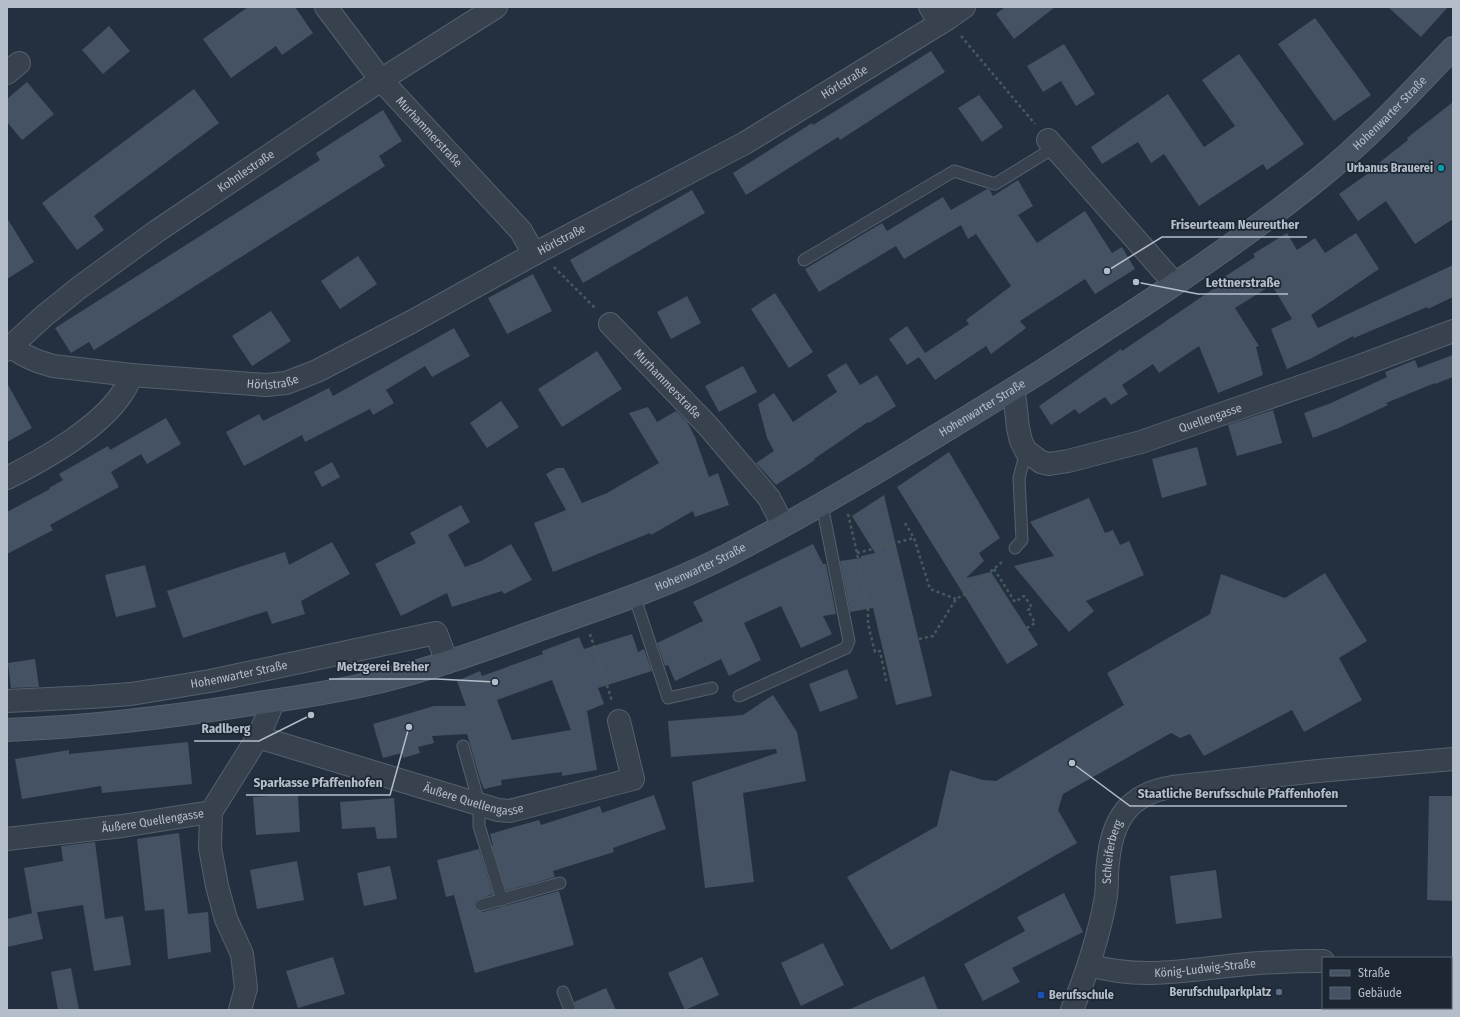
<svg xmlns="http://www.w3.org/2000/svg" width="1460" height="1017" font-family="'Fira Sans Condensed',sans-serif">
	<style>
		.building { fill: #445263; fill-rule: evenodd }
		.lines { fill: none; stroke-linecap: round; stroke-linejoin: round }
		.lane-casing { stroke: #56606d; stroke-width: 13 }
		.street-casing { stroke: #56606d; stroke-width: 24 }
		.secondary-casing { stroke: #56606d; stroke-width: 24 }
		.path { stroke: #445b5d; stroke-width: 2.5; stroke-dasharray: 3 3; stroke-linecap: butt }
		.lane { stroke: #38424f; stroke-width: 11 }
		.street { stroke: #38424f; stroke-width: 22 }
		.secondary { stroke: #465162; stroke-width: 22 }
		.culture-dot { fill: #0f9aa8; stroke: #1d2734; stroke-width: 1.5 }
		.service-dot { fill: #5c6f8a; stroke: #1d2734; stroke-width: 1.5 }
		.transit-dot { fill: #1a4fb4; stroke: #1d2734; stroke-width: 1.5 }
		.labels { text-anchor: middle; stroke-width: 3.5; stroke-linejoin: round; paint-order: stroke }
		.street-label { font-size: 12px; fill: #b4bdca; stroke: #1d2734 }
		.poi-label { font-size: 12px; font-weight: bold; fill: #b4bdca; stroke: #1d2734; text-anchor: end }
		.leader { fill: none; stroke: #b4bdca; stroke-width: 1.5 }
		.callout-dot { fill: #b4bdca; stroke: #1d2734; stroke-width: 1.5 }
		.callout-label { font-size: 13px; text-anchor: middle; font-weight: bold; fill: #b4bdca; stroke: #1d2734; stroke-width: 3.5; stroke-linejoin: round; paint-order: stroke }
	</style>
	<rect width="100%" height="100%" fill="#24303f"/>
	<!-- building -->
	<path class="building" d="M248 7H295L313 33 282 55 276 46 231 78 203 39Z
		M1005 7H1055L1014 39 996 14Z
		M1388 7H1448L1421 37Z
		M1315 18 1371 95 1334 121 1278 44Z
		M109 26 130 51 103 74 82 50Z
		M1064 44 1095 94 1076 106 1061 81 1043 92 1027 66Z
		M931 51 945 72 840 140 838 137 746 195 733 173 812 123 813 125Z
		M1239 54 1304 144 1267 170 1263 164 1199 206 1164 154 1151 163 1138 142 1102 164 1091 147 1168 94 1204 147 1235 126 1202 80Z
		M27 82 54 114 22 140 7 122V99Z
		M194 89 219 123 94 216 104 230 77 250 42 203Z
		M979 95 1003 127 982 142 958 108Z
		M1453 102V219L1415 244 1386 201 1358 221 1339 194 1377 167 1375 166 1408 140 1407 138Z
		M383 110 402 141 379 156 385 166 94 350 89 342 71 353 55 328 320 160 316 153Z
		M1018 180 1033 206 1018 215 1037 243 1085 211 1112 253 1122 247 1135 269 1095 294 1085 279 1020 321 1026 328 991 354 986 346 935 380 919 357 969 324 966 320 1011 286 976 234 968 239 961 225 904 259 896 246 819 292 805 269 882 223 887 231 943 197 951 210 987 189 990 190 993 196Z
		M692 190 705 213 583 283 570 260Z
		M7 218 34 262 7 279Z
		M1287 233 1297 250 1315 238 1325 253 1356 233 1379 269 1311 315 1318 328 1453 265V297L1428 309 1427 307 1354 338 1353 336 1312 358 1287 369 1271 329 1292 319 1272 285 1235 308 1259 346 1256 347 1263 375 1218 393 1199 346 1159 373 1153 364 1122 385 1128 394 1111 405 1105 397 1079 414 1075 409 1051 425 1039 406 1121 349 1122 351 1219 285 1218 281 1255 257 1253 254Z
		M358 256 377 284 340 309 321 281Z
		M533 274 552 311 507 334 488 298Z
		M775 293 813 352 789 368 751 309Z
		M687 296 701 323 671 339 657 312Z
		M271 311 291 341 252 366 232 336Z
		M907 326 925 353 907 365 889 339Z
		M454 328 470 356 432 377 425 366 386 390 394 403 373 415 370 409 305 442 302 435 244 466 226 432 259 414 263 421 329 388 333 396Z
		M597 351 622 389 562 427 538 389Z
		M1453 355V377L1435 384V383L1386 403 1388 405 1341 427 1313 438 1304 413 1331 403 1387 377 1385 372 1415 360 1418 368Z
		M846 363 860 385 877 375 896 406 869 423 868 422 814 459 815 460 776 485 756 463 774 451 767 438 758 404 774 393 793 422 837 392 827 375Z
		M743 366 757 392 719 412 705 386Z
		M7 383 32 428 7 442Z
		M501 401 519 427 487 448 470 423Z
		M648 407 657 422 676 411 687 422 695 437 709 477 718 473 729 505 695 517 693 511 651 535 650 533 553 572 534 523 566 510 546 474 557 468H564L582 503 607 493 659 463 629 413Z
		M1273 410 1282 443 1237 456 1228 425Z
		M166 418 181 444 147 464 141 454 111 472 119 487 50 525 53 530 7 554V512L50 489 49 488 63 480 59 474 108 446 110 450Z
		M1197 447 1207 485 1162 498 1152 459Z
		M949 452 1000 538 979 553 984 561 966 578 991 572 1038 645 1007 664 897 487Z
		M332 462 340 477 322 487 314 472Z
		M884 495 932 696 896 705 873 608 850 612 840 561 861 558V556L875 553 852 516Z
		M1089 498 1105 533 1113 530 1120 545 1129 541 1144 575 1086 601 1094 611 1069 632 1014 566 1054 556 1030 522Z
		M461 505 470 522 448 535 465 567 481 561 511 544 532 580 504 594 502 591 452 607 447 593 401 616 375 564 416 543 410 533Z
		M332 542 350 574 301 601 305 614 272 624 267 611 183 638 167 591 285 552 289 565Z
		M813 544 823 564H826L836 614 823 616 832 634 801 648 781 606 744 623 761 660 729 676 721 659 675 681 668 665 665 666 657 643 703 621 693 602Z
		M145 565 156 607 116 617 105 575Z
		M1325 573 1367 641 1339 658 1362 700 1304 732 1292 710 1204 756 1190 734 1180 738 1171 733 1063 794 1058 810 1077 843 891 950 847 877 937 826 950 770 983 780 996 781 1124 705 1107 673 1210 614 1221 574 1285 598Z
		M632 634 638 652 644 649 652 671 598 688 604 704 587 711 597 770 562 776V772L501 780 502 785 484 789 480 779 467 734 432 736 434 743 418 747 420 753 403 758 402 753 383 758 373 724 434 706H466L457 681 480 671 482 676 543 654 542 651 579 637 584 649ZM552 680 571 730 512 740 497 700Z
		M35 659 39 687 11 688 8 663Z
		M847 669 858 698 820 712 809 684Z
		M773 695 797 732 806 781 743 793 754 882 705 888 692 782 777 753 776 749 671 757 668 721 743 715Z
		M188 742 192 784 102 793 101 786 22 799 15 759 69 750V754Z
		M298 794 300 832 256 835 253 797Z
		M654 795 666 829 613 848 614 852 553 871 555 877 506 891 492 846 493 845 490 834 539 820 541 825 600 806 602 813Z
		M1429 796H1453V901L1427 900Z
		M394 798 397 838 377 839 375 827 342 829 340 802Z
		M179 833 188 914 208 912 211 952 168 959 164 909 145 911 137 839Z
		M95 842 105 919 123 916 131 965 94 971 83 905 32 913 24 868 63 861 61 846Z
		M479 849 493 894 476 900 474 904 476 910 483 912 559 891 574 945 475 973 454 895 446 897 437 860Z
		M297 861 304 900 257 909 250 870Z
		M390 866 397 899 364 906 357 873Z
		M1216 870 1222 918 1176 924 1170 876Z
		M1064 893 1083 932 1012 968 1020 982 983 1001 964 964 1025 931 1017 917Z
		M37 912 43 939 7 947V919Z
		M823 943 844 985 801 1006 781 963Z
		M333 957 345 994 298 1008 286 971Z
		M702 957 719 995 685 1010 668 973Z
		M71 968 79 1010H58L51 972Z
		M924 976 938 1010H848Z
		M606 988 616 1010H577L574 1002Z"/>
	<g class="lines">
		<defs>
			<path id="lane" d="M804 260 954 171 995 184 1055 147
				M1015 548 1022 540 1019 478 1026 451
				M634 595 668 698 712 688
				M739 696 846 648 849 641 822 505
				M463 746 479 803V826L502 900
				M481 905 560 883
				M563 992 570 1010"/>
			<g id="street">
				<path id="s1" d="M326 7 381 80 521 231 534 254"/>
				<path d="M930 7 940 23"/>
				<path d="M7 73 19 63"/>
				<path d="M1048 140 1175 284"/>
				<path id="s2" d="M610 324 708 426 769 498 783 525"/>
				<path d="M11 347 24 355 37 361 53 366 131 375"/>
				<path id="s3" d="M7 350 44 316 80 287 157 231 381 80 496 7"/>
				<path id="s4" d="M1010 392 1015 400 1018 428 1021 441 1026 451 1041 462 1049 464 1068 461 1141 442 1357 367 1453 331"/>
				<path id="s5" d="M7 478C43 460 101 427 123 392 127 387 129 381 131 375L266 385 286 383 317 371 413 321 534 254 745 143 947 19 964 7"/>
				<path id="s6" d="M7 701 91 697 131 694 210 681 436 633 447 662"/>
				<path id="s7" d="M258 737 498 810 510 811 633 779 619 721"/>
				<path d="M211 812 210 848 217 886 226 919 242 954 246 988 240 1010"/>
				<path id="s8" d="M7 839 122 826 211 812 258 737 274 701"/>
				<path id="s9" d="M1089 965C1145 981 1191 969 1247 964 1272 962 1298 961 1323 961"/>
				<path id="s10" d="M1072 1010C1086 975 1098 939 1105 902 1108 889 1106 876 1108 863 1112 820 1128 794 1172 787L1318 771 1453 759"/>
				<path d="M1398 1010V1008"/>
			</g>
			<g id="secondary">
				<path id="s11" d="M7 730C89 727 171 717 252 704 295 698 339 691 382 681 443 666 502 643 561 622 612 604 665 586 714 562 783 528 849 489 915 449 964 419 1013 390 1062 358 1147 303 1232 248 1311 185 1363 144 1408 96 1453 48"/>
			</g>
		</defs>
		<!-- lane casing -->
		<use href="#lane" class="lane-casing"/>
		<!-- street casing -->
		<use href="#street" class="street-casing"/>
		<!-- secondary casing -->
		<use href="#secondary" class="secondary-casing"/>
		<!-- path -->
		<path class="path" d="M961 36 1035 124
			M554 267 596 309
			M848 514 857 553 868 610V624L875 652 880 651 886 680 890 679
			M905 523 914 538 930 589 956 599
			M857 553 914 538
			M994 569 1015 602 1024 596 1032 607 1028 610 1035 623 1027 628
			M590 634 612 701
			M919 639 933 636 956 599 965 594 1004 560
			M1451 980H1453"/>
		<!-- lane -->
		<use href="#lane" class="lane"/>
		<!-- street -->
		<use href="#street" class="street"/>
		<!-- secondary -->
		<use href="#secondary" class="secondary"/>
	</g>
	<!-- markers -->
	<circle class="culture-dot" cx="1441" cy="168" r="4"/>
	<circle class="service-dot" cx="1279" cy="992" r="4"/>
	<rect class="transit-dot" x="1037" y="991" width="8" height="8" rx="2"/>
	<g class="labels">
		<!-- street labels -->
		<g class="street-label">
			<text dy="4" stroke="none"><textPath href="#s5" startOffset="955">Hörlstraße</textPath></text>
			<text dy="4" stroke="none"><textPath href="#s11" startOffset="1545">Hohenwarter Straße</textPath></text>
			<text dy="4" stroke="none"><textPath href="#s1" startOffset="162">Murhammerstraße</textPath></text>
			<text dy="4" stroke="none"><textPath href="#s3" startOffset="299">Kohnlestraße</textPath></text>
			<text dy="4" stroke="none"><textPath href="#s5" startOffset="631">Hörlstraße</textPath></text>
			<text dy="4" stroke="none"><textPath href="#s5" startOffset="307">Hörlstraße</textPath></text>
			<text dy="4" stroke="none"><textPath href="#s2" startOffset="83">Murhammerstraße</textPath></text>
			<text dy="4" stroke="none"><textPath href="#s11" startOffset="1041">Hohenwarter Straße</textPath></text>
			<text dy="4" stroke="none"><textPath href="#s4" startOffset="257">Quellengasse</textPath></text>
			<text dy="4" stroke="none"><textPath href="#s11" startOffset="717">Hohenwarter Straße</textPath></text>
			<text dy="4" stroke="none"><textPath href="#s6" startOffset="234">Hohenwarter Straße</textPath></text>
			<text dy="4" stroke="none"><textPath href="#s7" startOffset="225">Äußere Quellengasse</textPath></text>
			<text dy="4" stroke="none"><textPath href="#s8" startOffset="147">Äußere Quellengasse</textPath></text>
			<text dy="4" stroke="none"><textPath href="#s10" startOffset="164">Schleiferberg</textPath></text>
			<text dy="4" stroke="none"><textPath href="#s9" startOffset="117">König-Ludwig-Straße</textPath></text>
		</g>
		<!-- poi labels -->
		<g class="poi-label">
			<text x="1433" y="172">Urbanus Brauerei</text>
			<text x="1271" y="996">Berufschulparkplatz</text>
			<text x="1049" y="999" text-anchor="start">Berufsschule</text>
		</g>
	</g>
	<!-- callouts -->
	<path class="leader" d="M1107 271L1162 237H1307M1136 282L1198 294H1288M495 682L437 679H329M311 715L259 741H194M409 727L390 795H246M1072 763L1130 806H1347"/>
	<g class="callout-dot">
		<circle cx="1107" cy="271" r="4"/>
		<circle cx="1136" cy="282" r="4"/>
		<circle cx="495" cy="682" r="4"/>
		<circle cx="311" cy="715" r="4"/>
		<circle cx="409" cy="727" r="4"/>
		<circle cx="1072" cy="763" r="4"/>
	</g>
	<g class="callout-label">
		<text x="1235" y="229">Friseurteam Neureuther</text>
		<text x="1243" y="287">Lettnerstraße</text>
		<text x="383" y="671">Metzgerei Breher</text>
		<text x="226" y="733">Radlberg</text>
		<text x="318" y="787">Sparkasse Pfaffenhofen</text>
		<text x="1238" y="798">Staatliche Berufsschule Pfaffenhofen</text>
	</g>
	<!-- border -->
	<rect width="1460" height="1017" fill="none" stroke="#b4bdca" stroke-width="16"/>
	<!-- legend -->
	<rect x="1322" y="957" width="130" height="52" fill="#1d2734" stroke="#596370"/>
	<rect x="1330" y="970" width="20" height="6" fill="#465162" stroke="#596370"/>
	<text x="1358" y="977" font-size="12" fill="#b4bdca">Straße</text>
	<rect x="1330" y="987" width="20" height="12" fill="#445263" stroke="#596370"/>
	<text x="1358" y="997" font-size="12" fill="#b4bdca">Gebäude</text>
</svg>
